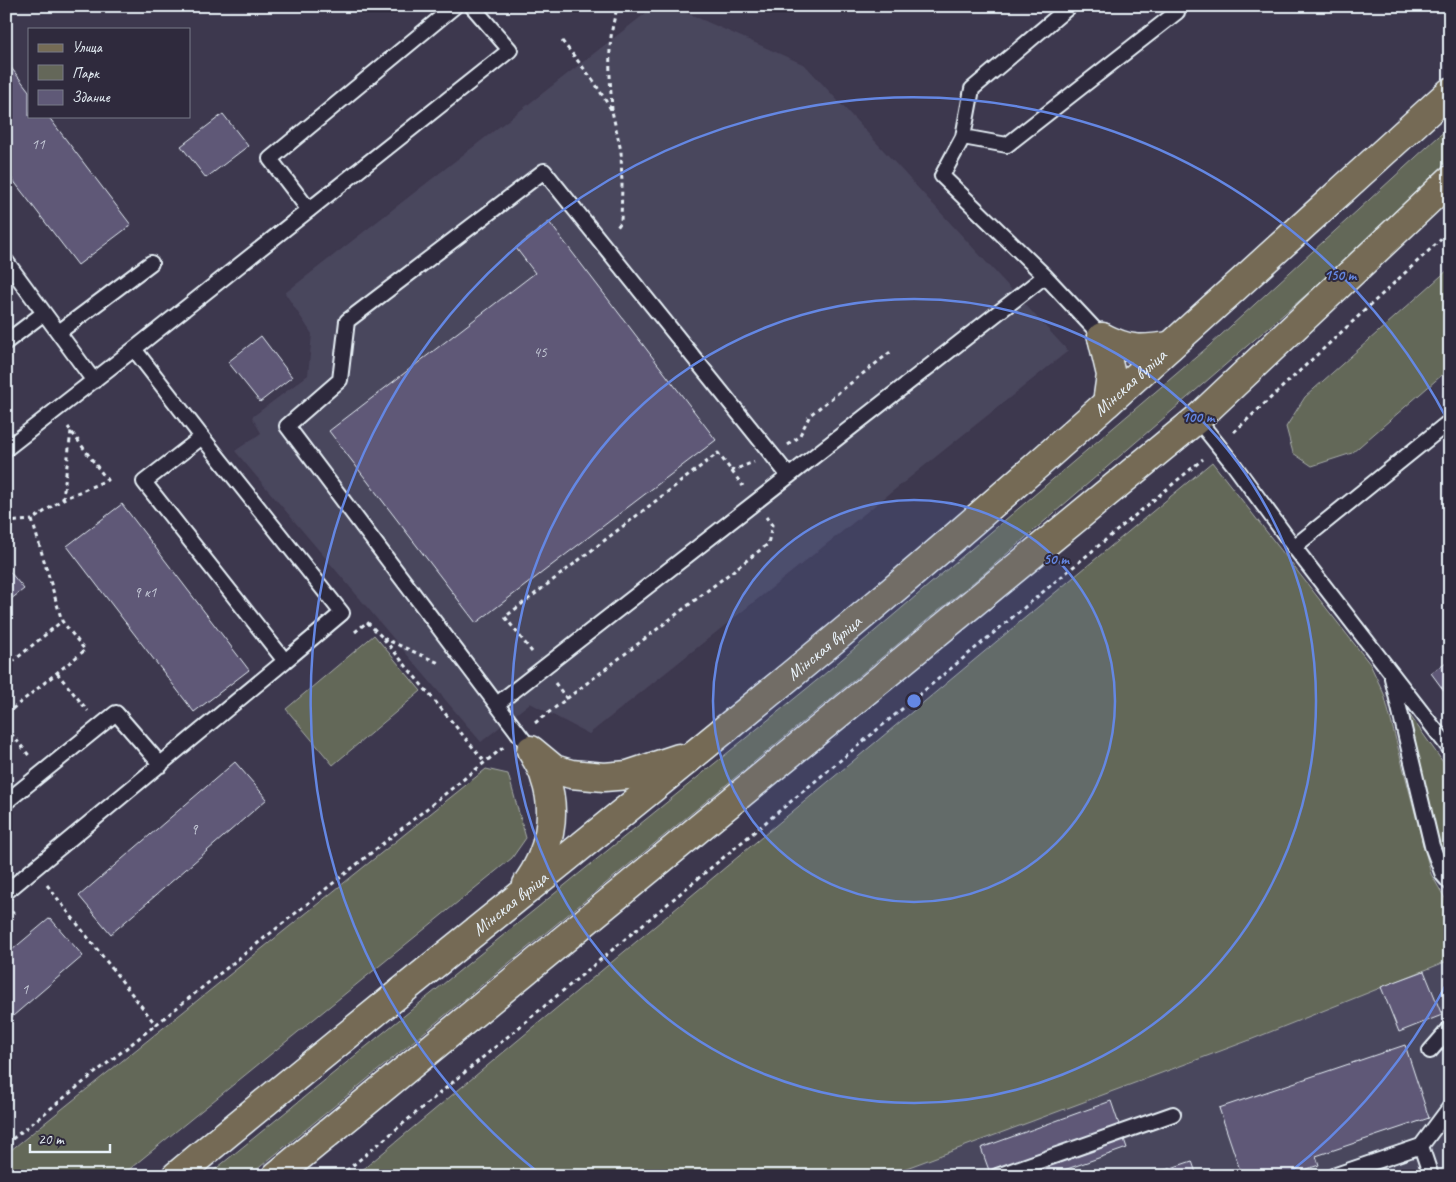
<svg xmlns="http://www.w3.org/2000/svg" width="1456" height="1182" font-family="Caveat,sans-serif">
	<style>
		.built { fill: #4a465d }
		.green { fill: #646759; stroke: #a6aca8 }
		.building { fill: #5f5977; stroke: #e8f1f8 }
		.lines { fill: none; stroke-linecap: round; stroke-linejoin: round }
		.service-casing { stroke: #e8f1f8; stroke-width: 18 }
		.primary-casing { stroke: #e8f1f8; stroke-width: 31 }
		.path { stroke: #e8f1f8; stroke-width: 3; stroke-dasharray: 4 4; stroke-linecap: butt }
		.service { stroke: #2f2a3d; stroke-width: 14 }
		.primary { stroke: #756b55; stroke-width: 28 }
		.ring { fill: none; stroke: #6487e3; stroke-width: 2.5 }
		.labels { text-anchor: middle; stroke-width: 4; stroke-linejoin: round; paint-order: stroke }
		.number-label { font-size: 15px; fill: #c6cbd8 }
		.street-label { font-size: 18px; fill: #e8f1f8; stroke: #2f2a3d }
		.centre { fill: #6487e3; stroke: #2f2a3d; stroke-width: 2.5 }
		.ring-label { font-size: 15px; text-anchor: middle; font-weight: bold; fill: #6487e3; stroke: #2f2a3d; stroke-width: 4; stroke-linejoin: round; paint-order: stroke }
	</style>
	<rect width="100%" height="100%" fill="#3d384e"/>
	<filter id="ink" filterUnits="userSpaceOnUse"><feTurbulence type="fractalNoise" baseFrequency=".02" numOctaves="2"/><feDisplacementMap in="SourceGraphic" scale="10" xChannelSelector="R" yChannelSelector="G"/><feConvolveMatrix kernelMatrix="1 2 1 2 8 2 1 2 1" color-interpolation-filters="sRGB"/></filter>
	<g filter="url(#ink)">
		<!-- built -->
		<path class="built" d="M655 6H671L805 65 1068 351 589 734 530 703 481 742 235 451 261 433 252 417 308 375 312 334 285 293Z
			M1450 960V1176H885L1250 1040Z"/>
		<!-- green -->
		<path class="green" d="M1450 126V159L1321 282 987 571 249 1176H207L821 677 1209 346Z
			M1450 268V368L1352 453 1312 466 1293 453 1286 427 1305 397Z
			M1212 462 1370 664 1384 694 1431 874 1450 907V960L1250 1040 885 1176H355Z
			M374 635 421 691 333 765 286 709Z
			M1409 714 1450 772V868L1444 858 1437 837Z
			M486 769 508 774 526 838 512 858 121 1176H6V1154Z"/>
		<!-- building -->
		<path class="building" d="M6 61 29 91V116H48L131 225 78 265 6 171Z
			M223 114 248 146 206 178 181 146Z
			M549 222 716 440 476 623 329 431 535 273 516 248Z
			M261 336 292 377 260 402 228 362Z
			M122 504 249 670 194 712 67 546Z
			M6 567 24 589 6 603Z
			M1450 659V699L1431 673Z
			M235 762 267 799 111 934 79 896Z
			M50 918 83 956 6 1022V955Z
			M1424 971 1442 1015 1399 1032 1381 987Z
			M1405 1045 1429 1118 1316 1156 1319 1165 1287 1176H1242L1219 1108Z
			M1111 1101 1127 1148 1047 1176H991L981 1148Z
			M1450 1128V1142L1445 1129Z
			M1192 1161 1197 1176H1147Z"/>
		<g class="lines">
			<defs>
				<path id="service" d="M963 137 1007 145 1177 12 1176 6
					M309 210 270 159 455 6
					M6 261 94 381
					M1045 276 942 176 963 137 972 89 1070 6
					M59 332 151 263
					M6 342 44 313
					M1197 419 1234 465 1294 547 1450 749
					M202 437 342 613 285 661
					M6 449 134 349 510 50 472 6
					M1294 547 1450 421
					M1392 678 1432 846 1443 875 1450 883
					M497 704 1045 276 1102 337
					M531 750 287 426 340 380 347 321 544 171 789 476
					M6 802 116 713 161 765
					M6 892 285 661 144 482 202 437 134 349
					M1430 1051 1450 1028
					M1421 1146 1450 1107
					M997 1176 1173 1114
					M1333 1176 1421 1146 1431 1176"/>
				<g id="primary">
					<path d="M1102 337C1130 351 1140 350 1170 346"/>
					<path d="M1102 337 1111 375 1107 403"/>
					<path d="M531 750 554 769 571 774 604 777 628 775 679 758"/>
					<path d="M527 884C549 853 558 814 545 778 543 769 537 761 533 753"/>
					<path id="s1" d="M176 1176C406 984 643 800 873 607 1070 441 1259 265 1450 92"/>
					<path d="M276 1176 1197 419 1450 180"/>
				</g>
			</defs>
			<!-- service casing -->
			<use href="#service" class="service-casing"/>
			<!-- primary casing -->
			<use href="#primary" class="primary-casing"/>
			<!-- path -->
			<path class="path" d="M562 41 593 80 612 111 621 151 622 185 621 222 616 229
				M612 110C610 75 606 40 618 6
				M1234 432 1450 231
				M788 445 799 437 810 415 893 350
				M731 471 754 462
				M63 499 71 431
				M6 522 32 520
				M355 632 367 622 383 638 485 762
				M383 638 439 663
				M532 652 505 617 718 453 743 486
				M6 667 62 621
				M57 673 88 711
				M555 683 567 699
				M6 714 85 650 62 621 32 520 63 499 107 480 68 427
				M535 723 768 544 772 525 766 517
				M6 727 31 758
				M47 885 156 1025
				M6 918 14 912
				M6 1144 504 747
				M340 1176 1203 459"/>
			<!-- service -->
			<use href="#service" class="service"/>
			<!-- primary -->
			<use href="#primary" class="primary"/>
		</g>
	</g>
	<!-- distance rings -->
	<circle cx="914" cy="701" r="201" fill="#6487e3" fill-opacity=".12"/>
	<g class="ring">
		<circle cx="914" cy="701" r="201"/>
		<circle cx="914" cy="701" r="402"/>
		<path d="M1449 979A603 603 0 0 1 1289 1173M539 1173A603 603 0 1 1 1449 423"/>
	</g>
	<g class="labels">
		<!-- number labels -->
		<g class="number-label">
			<text x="38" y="149">11</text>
			<text x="540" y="357">45</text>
			<text x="145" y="597">9 к1</text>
			<text x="194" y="834">9</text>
			<text x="25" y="994">1</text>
		</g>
		<!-- street labels -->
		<g class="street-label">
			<text dy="6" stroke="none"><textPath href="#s1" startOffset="1241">Мінская вуліца</textPath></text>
			<text dy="6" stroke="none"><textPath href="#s1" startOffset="836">Мінская вуліца</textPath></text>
			<text dy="6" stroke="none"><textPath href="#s1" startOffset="431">Мінская вуліца</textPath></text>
		</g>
	</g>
	<circle cx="914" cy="701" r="8" class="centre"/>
	<g class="ring-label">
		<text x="1340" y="280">150 m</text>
		<text x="1198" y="422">100 m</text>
		<text x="1056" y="564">50 m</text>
	</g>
	<!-- margin -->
	<rect width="1456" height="1182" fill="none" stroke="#2f2a3d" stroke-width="25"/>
	<rect x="12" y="12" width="1431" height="1157" fill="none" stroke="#e8f1f8" stroke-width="2" filter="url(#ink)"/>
	<!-- legend -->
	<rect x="28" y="28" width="162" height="90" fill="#2f2a3d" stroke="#797a88"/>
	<rect x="38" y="44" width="25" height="8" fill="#756b55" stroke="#797a88"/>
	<text x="72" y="52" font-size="15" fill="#e8f1f8">Улица</text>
	<rect x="38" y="65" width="25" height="15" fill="#646759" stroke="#797a88"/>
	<text x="72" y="78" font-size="15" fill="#e8f1f8">Парк</text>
	<rect x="38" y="90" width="25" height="15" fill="#5f5977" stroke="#797a88"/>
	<text x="72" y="102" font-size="15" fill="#e8f1f8">Здание</text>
	<!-- scale -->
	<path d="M30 1144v8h80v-8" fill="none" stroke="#e8f1f8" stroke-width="2.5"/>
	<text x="38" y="1144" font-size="15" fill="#e8f1f8" stroke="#2f2a3d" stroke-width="4" paint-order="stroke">20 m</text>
</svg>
